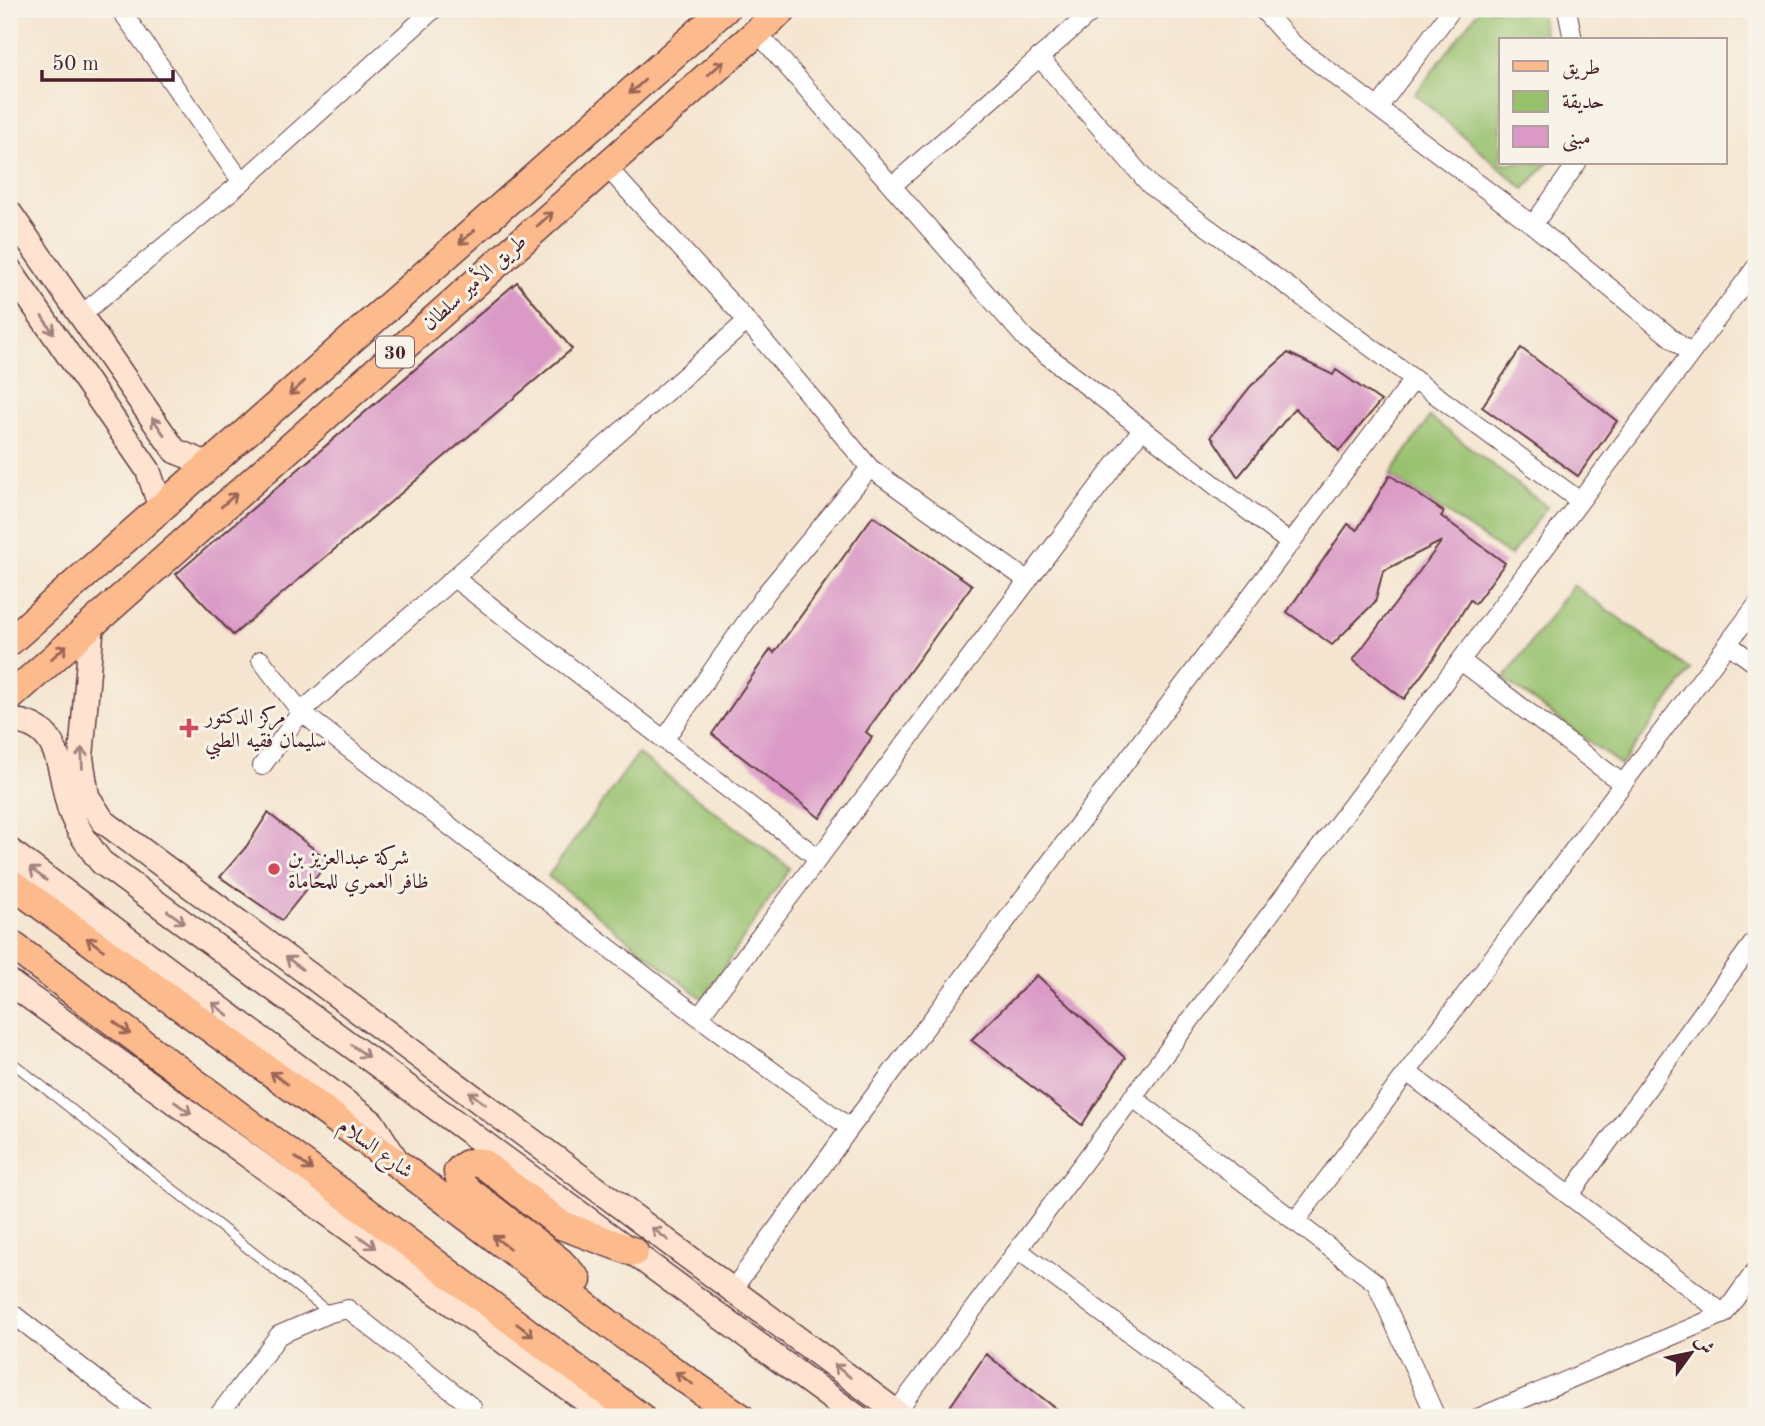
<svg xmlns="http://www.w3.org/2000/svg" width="1765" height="1426" font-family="'Old Standard TT',Amiri,serif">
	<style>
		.green { fill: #98c16e; stroke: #71704c; stroke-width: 2 }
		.building { fill: #da99c6 }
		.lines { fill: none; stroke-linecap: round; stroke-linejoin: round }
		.lane-casing { stroke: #643d44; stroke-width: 11 }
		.street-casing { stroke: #643d44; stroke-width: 20 }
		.secondary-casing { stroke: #643d44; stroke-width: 27 }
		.primary-casing { stroke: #643d44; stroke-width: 31 }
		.lane { stroke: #fff; stroke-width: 9 }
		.street { stroke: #fff; stroke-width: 18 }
		.secondary { stroke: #fee3d1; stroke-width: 24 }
		.primary { stroke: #fcba8d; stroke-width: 28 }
		.oneway { stroke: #9a6557 }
		.oneway2 { stroke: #a4817e }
		.poi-dot { fill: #d1495b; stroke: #f7f3e8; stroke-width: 2.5 }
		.labels { text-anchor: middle; stroke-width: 6; stroke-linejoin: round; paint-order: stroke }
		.shield { fill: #f7f3e8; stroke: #7e5f64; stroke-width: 2 }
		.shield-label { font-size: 19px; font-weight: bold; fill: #4a1f2b }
		.street-label { font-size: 21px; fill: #4a1f2b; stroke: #f7f3e8 }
		.poi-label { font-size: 21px; fill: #4a1f2b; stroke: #f7f3e8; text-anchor: start }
	</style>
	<rect width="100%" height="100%" fill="#f7f3e8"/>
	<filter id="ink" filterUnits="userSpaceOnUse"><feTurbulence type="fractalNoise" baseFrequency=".0143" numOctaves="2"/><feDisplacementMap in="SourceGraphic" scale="14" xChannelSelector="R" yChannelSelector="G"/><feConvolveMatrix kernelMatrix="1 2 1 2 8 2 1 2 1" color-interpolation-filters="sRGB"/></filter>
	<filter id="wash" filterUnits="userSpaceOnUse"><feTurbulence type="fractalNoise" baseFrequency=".00686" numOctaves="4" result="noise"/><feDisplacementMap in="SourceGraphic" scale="28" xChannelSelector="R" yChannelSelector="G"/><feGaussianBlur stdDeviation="1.57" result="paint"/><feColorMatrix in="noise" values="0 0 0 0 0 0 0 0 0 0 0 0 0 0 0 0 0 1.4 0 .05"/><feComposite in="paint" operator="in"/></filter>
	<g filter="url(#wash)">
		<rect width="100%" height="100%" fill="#f5e5d0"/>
		<!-- green -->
		<path class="green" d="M1480 9H1540L1546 40H1501V163H1548L1524 189 1415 94Z
			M1430 417 1547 507 1510 556 1390 475Z
			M1573 585 1691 670 1621 765 1504 679Z
			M638 754 790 868 703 999 548 876Z"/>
		<g id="blocks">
			<!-- building -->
			<path class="building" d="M517 282 572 349 233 635 176 574Z
				M1521 348 1617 421 1578 476 1482 407Z
				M1288 353 1333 375 1336 370 1381 401 1339 451 1295 408 1238 477 1211 436 1251 386Z
				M1390 475 1444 512 1441 516 1505 563 1475 604 1470 600 1434 658 1404 699 1353 660 1442 541 1383 571 1375 602 1332 645 1287 612 1348 524 1357 530Z
				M873 516 972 585 866 732 872 737 820 818 712 734 771 649 774 653Z
				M268 813 329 861 282 920 220 877 246 847Z
				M1037 975 1125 1058 1082 1125 971 1040Z
				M986 1354 1067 1417H943Z"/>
		</g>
	</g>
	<g filter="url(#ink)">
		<use href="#blocks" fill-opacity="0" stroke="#643d44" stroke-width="2"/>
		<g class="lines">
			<defs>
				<path id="lane" d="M9 1060 330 1313"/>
				<path id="street" d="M120 9 242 182
					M1262 9 1292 43 1533 225 1690 353
					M1567 9 1573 40
					M757 32 1026 339 1291 544
					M1039 57 1150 185 1580 501
					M1378 108 1452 9
					M605 165 747 321 870 468 1028 581
					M893 185 1095 9
					M1533 225 1577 163
					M81 315 242 182 434 9
					M454 578 818 858
					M1728 644 1756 664
					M261 660 301 712 699 1017 850 1128
					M1461 661 1623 784
					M664 740 767 592 870 468
					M262 766 301 712 747 321
					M699 1017 1142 429
					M1407 1072 1724 1314
					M1132 1097 1376 1283 1436 1417
					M1569 1196 1756 939
					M1295 1222 1756 606
					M1018 1250 1241 1417
					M733 1289 850 1128 1414 379
					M9 1311 145 1417
					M896 1412 1756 267
					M217 1417 279 1335 330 1313 348 1309 472 1407
					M1480 1417 1724 1314 1756 1270"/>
				<path id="secondary" d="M9 212 175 451 210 465
					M9 269 148 470 161 508
					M92 622 81 758 87 796 103 821 903 1417
					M9 721C63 722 58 772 70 810 77 830 89 846 101 862L857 1417
					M9 850 372 1122 397 1161
					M9 982 608 1417"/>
				<path id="primary" d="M9 642 725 9
					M9 698 783 9
					M9 882 399 1165 653 1357 740 1417
					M9 943 640 1417
					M577 1280 559 1261 462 1186 458 1172C465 1164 471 1161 482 1163L561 1225 634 1252"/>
			</defs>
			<!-- lane casing -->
			<use href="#lane" class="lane-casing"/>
			<!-- street casing -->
			<use href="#street" class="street-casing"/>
			<!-- secondary casing -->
			<use href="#secondary" class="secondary-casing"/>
			<!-- primary casing -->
			<use href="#primary" class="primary-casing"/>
			<!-- lane -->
			<use href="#lane" class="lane"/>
			<!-- street -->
			<use href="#street" class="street"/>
			<!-- secondary -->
			<use href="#secondary" class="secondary"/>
			<!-- primary -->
			<use href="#primary" class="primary"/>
		</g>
		<!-- one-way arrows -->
		<defs><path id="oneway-shaft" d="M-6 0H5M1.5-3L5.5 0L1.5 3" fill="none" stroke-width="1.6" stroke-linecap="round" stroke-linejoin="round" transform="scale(1.75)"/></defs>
		<g class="oneway">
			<use href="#oneway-shaft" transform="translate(716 68) rotate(-41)"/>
			<use href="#oneway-shaft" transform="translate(637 87) rotate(138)"/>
			<use href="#oneway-shaft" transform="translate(545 219) rotate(-42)"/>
			<use href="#oneway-shaft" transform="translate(467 237) rotate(138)"/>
			<use href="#oneway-shaft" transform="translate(297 388) rotate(138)"/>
			<use href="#oneway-shaft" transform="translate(229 500) rotate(-42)"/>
			<use href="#oneway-shaft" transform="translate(59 652) rotate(-42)"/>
			<use href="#oneway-shaft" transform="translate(95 944) rotate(-144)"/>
			<use href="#oneway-shaft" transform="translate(122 1028) rotate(37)"/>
			<use href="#oneway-shaft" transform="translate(279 1078) rotate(-144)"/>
			<use href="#oneway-shaft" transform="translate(304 1164) rotate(37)"/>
			<use href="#oneway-shaft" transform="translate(501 1242) rotate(-143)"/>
			<use href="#oneway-shaft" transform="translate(525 1330) rotate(37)"/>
			<use href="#oneway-shaft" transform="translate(684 1378) rotate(-145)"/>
		</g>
		<g class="oneway2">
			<use href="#oneway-shaft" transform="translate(48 325) rotate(55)"/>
			<use href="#oneway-shaft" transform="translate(158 426) rotate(-125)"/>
			<use href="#oneway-shaft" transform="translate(82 758) rotate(-92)"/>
			<use href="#oneway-shaft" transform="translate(38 874) rotate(-143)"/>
			<use href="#oneway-shaft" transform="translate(176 917) rotate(36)"/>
			<use href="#oneway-shaft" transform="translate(294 963) rotate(-143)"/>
			<use href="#oneway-shaft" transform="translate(220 1009) rotate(-143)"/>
			<use href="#oneway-shaft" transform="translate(360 1051) rotate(36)"/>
			<use href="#oneway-shaft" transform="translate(477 1098) rotate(-143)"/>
			<use href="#oneway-shaft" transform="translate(183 1108) rotate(36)"/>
			<use href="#oneway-shaft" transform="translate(660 1234) rotate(-143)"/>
			<use href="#oneway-shaft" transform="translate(367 1242) rotate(36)"/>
			<use href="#oneway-shaft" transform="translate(842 1371) rotate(-143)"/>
		</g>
	</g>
	<!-- markers -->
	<g class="poi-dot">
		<path d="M185.5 717.5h7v7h7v7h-7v7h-7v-7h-7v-7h7z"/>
		<circle cx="274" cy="869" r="7"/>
	</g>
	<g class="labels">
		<!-- shield labels -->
		<rect class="shield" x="376" y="336.5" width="38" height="31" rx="5"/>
		<g class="shield-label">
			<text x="395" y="359">30</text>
		</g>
		<!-- street labels -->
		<g class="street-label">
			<text transform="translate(474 282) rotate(-42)" y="7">طريق الأمير سلطان</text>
			<text transform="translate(376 1148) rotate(36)" y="7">شارع السلام</text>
		</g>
		<!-- poi labels -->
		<g class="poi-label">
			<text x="205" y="723">مركز الدكتور<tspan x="205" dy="24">سليمان فقيه الطبي</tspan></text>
			<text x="288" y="864">شركة عبدالعزيز بن<tspan x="288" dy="24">ظافر العمري للمحاماة</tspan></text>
		</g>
	</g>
	<!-- margin -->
	<rect width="1765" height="1426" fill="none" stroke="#f7f3e8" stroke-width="35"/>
	<!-- legend -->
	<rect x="1499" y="38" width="228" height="126" fill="#f7f3e8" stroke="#b29e9c" stroke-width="2"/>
	<rect x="1513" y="61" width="35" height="10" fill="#fcba8d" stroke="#b29e9c" stroke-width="2"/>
	<text x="1562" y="74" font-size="21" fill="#4a1f2b">طريق</text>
	<rect x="1513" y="91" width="35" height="21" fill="#98c16e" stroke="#b29e9c" stroke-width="2"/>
	<text x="1562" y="108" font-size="21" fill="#4a1f2b">حديقة</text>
	<rect x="1513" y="126" width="35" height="21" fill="#da99c6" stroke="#b29e9c" stroke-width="2"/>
	<text x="1562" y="144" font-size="21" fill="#4a1f2b">مبنى</text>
	<!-- north arrow -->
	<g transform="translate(1691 1353) rotate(57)" stroke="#f7f3e8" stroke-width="5" paint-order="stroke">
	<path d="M0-5L12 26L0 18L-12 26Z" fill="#4a1f2b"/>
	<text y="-10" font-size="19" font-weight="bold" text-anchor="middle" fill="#4a1f2b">ش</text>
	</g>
	<!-- scale -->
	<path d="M42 70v10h131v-10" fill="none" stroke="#4a1f2b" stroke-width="3.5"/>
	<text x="52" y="70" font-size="21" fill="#4a1f2b" stroke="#f7f3e8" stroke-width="5" paint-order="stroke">50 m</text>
</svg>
